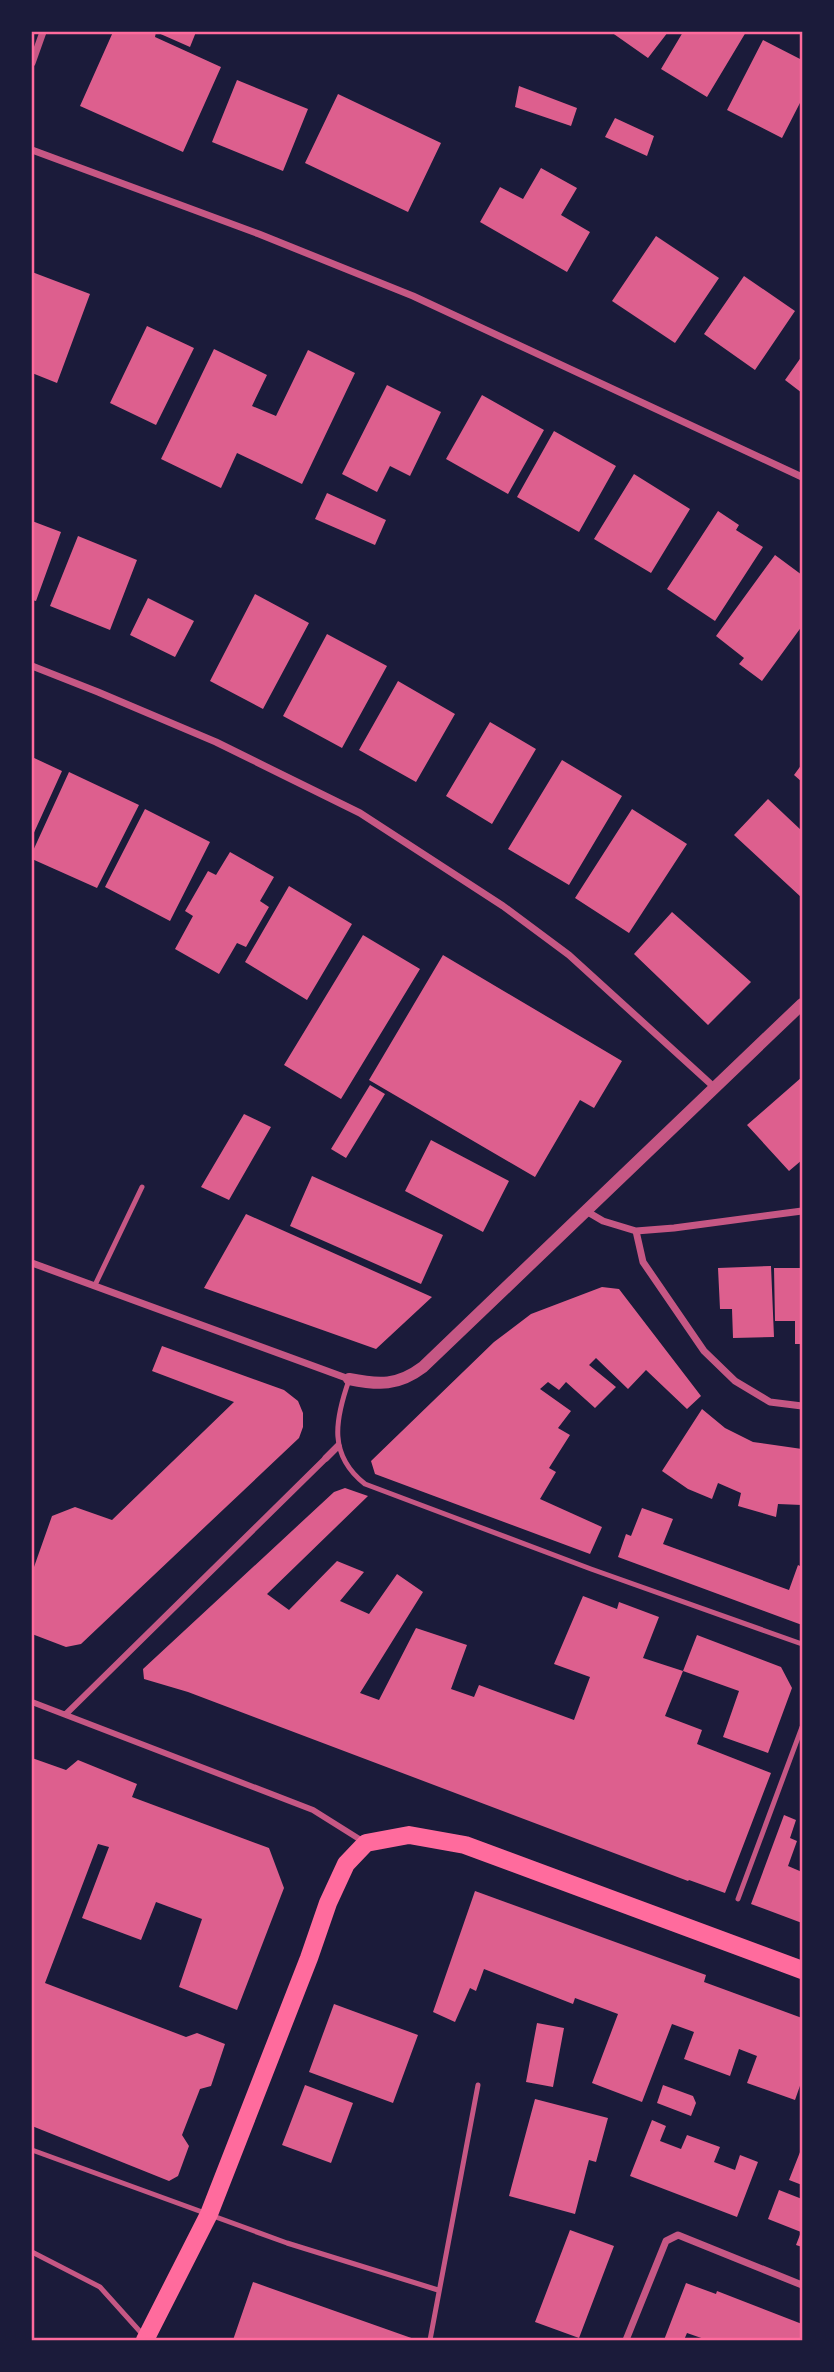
<svg xmlns="http://www.w3.org/2000/svg" width="834" height="2372" font-family="'Roboto Serif',serif">
	<style>
		.building { fill: #dd5f8e }
		.lines { fill: none; stroke-linecap: round; stroke-linejoin: round }
		.service { stroke: #c65784; stroke-width: 5 }
		.pedestrian { stroke: #c65784; stroke-width: 6 }
		.minor { stroke: #c65784; stroke-width: 7 }
		.tertiary { stroke: #c65784; stroke-width: 12 }
		.primary { stroke: #ff6b9d; stroke-width: 18 }
		.neatline { fill: none; stroke: #ff6b9d; stroke-width: 2.5 }
	</style>
	<rect width="100%" height="100%" fill="#1b1b3a"/>
	<!-- building -->
	<path class="building" d="M113 32H196L190 47 156 32 155 37 221 67 183 152 80 106Z
		M611 32H668L648 58Z
		M683 32H746L707 97 661 69Z
		M763 40 802 60V99L782 138 727 110Z
		M237 80 308 109 283 171 212 142Z
		M519 86 577 108 571 126 515 107Z
		M338 94 441 143 408 212 305 163Z
		M615 118 654 136 647 156 605 137Z
		M541 168 577 188 561 215 590 232 567 272 480 222 500 187 523 199Z
		M656 236 719 278 675 343 612 301Z
		M32 272 90 294 57 383 32 373Z
		M744 276 795 311 755 370 704 334Z
		M147 326 194 348 156 425 110 403Z
		M214 349 267 375 252 406 276 416 308 350 355 373 302 484 237 453 221 488 161 459Z
		M802 356V393L785 380Z
		M387 385 441 412 410 476 390 466 377 492 342 474Z
		M482 395 544 430 508 494 446 459Z
		M554 431 616 466 579 532 517 497Z
		M634 474 690 509 651 573 594 539Z
		M327 493 386 520 375 545 315 519Z
		M718 511 739 525 736 530 763 547 715 621 667 589Z
		M32 521 61 532 36 601 32 600Z
		M78 536 137 560 110 630 50 606Z
		M775 555 802 575V612L801 615 802 626 762 681 739 664 744 658 716 636Z
		M255 594 309 623 263 709 210 681Z
		M148 598 194 621 175 657 130 635Z
		M327 634 387 666 342 748 283 716Z
		M398 681 455 714 416 782 359 750Z
		M490 722 536 749 492 824 446 796Z
		M32 757 62 771 32 837Z
		M562 760 622 796 569 885 508 849Z
		M802 764V782L794 775Z
		M69 772 139 805 97 888 32 859V853Z
		M768 799 802 831V898L734 835Z
		M145 809 210 842 170 921 105 887Z
		M632 809 687 844 629 933 575 898Z
		M230 852 274 877 260 901 269 907 246 947 237 943 219 974 175 949 193 916 185 911 208 871 216 875Z
		M289 886 352 924 307 1000 245 962Z
		M672 912 751 982 708 1025 634 954Z
		M363 935 420 969 341 1099 284 1065Z
		M443 955 622 1061 594 1108 580 1100 535 1177 369 1080Z
		M802 1077V1160L789 1171 747 1125Z
		M370 1085 385 1094 346 1158 331 1149Z
		M244 1114 271 1127 229 1200 201 1187Z
		M431 1140 509 1181 483 1232 405 1191Z
		M312 1176 443 1235 421 1284 290 1226Z
		M246 1214 432 1297 376 1349 204 1288Z
		M771 1266 774 1337 733 1338 732 1309H720L718 1268Z
		M774 1268H802V1344H795V1321H775Z
		M602 1287 619 1289 701 1396 687 1409 646 1370 628 1389 596 1358 589 1365 616 1387 595 1408 566 1382 559 1390 548 1382 540 1389 571 1411 558 1428 570 1435 549 1468 556 1472 540 1499 602 1527 590 1554 375 1474 371 1461 494 1342 531 1314Z
		M162 1346 284 1390 298 1401 303 1413V1427L299 1438 81 1644 66 1647 32 1634V1566L34 1567 52 1516 75 1507 112 1520 234 1402 152 1371Z
		M702 1409 725 1428 753 1442 802 1449V1505L778 1504 776 1517 738 1506 741 1493 718 1483 712 1499 688 1489 662 1471Z
		M345 1488 368 1496 267 1594 289 1610 337 1561 364 1572 340 1601 369 1614 397 1574 423 1592 360 1693 379 1700 416 1628 467 1645 451 1689 474 1697 479 1685 574 1720 590 1677 554 1664 583 1596 617 1609 619 1602 659 1617 643 1658 683 1671 697 1635 781 1667 792 1688 768 1753 723 1737 739 1691 683 1671 665 1716 702 1730 697 1744 771 1773 725 1893 689 1880 688 1881 188 1692 144 1679 143 1669 334 1492Z
		M642 1508 673 1519 663 1544 789 1590 798 1565 802 1567V1625L618 1557 626 1534 631 1536Z
		M32 1758 66 1770 78 1760 137 1784 132 1797 269 1848 284 1888 237 2010 179 1987 202 1919 156 1902 141 1940 82 1918 109 1847 98 1844 45 1983 186 2037 197 2033 225 2044 211 2086 200 2089 182 2135 189 2146 178 2176 169 2181 32 2126Z
		M784 1815 796 1820 790 1838 797 1841 788 1866 802 1872V1923L751 1904Z
		M475 1891 706 1975 704 1982 802 2018V2080L795 2100 747 2083 757 2056 739 2049 730 2076 684 2059 694 2032 672 2024 642 2102 592 2083 618 2014 575 1998 573 2004 484 1969 476 1991 470 1988 455 2022 433 2012Z
		M334 2004 418 2035 393 2103 309 2072Z
		M537 2023 564 2028 553 2087 526 2082Z
		M305 2085 353 2103 331 2163 282 2145Z
		M663 2085 693 2096 696 2103 691 2116 657 2103Z
		M535 2099 608 2118 596 2162 589 2160 575 2214 509 2196Z
		M652 2120 666 2126 660 2141 681 2149 687 2135 720 2147 714 2162 735 2170 740 2155 758 2162 737 2217 630 2176Z
		M802 2147V2185L789 2180Z
		M779 2190 802 2199V2247L796 2245 801 2232 768 2219Z
		M570 2230 614 2246 579 2338 535 2322Z
		M253 2282 417 2340H233Z
		M686 2283 716 2294 717 2291 802 2324V2340H707L687 2333 684 2340H664Z"/>
	<g class="lines">
		<!-- service -->
		<path class="service" d="M95 1285 142 1187
			M349 1380C335 1420 328 1455 365 1484L591 1569 802 1644
			M738 1899 802 1727
			M32 2150 287 2243 438 2290
			M32 2252 100 2287 144 2336
			M430 2340 478 2085"/>
		<!-- pedestrian -->
		<path class="pedestrian" d="M32 1702 313 1810 364 1842
			M66 1714 326 1458"/>
		<!-- minor -->
		<path class="minor" d="M32 63 43 32
			M32 150 259 234 413 296 802 477
			M32 666 98 692 216 742 360 813 503 906 569 955 714 1087
			M586 1211 603 1221 636 1231 674 1228 802 1211
			M636 1231 643 1262 704 1351 735 1381 770 1402 802 1406
			M32 1263 349 1379
			M326 1458 338 1446
			M626 2340 666 2241 678 2235 802 2285"/>
		<!-- tertiary -->
		<path class="tertiary" d="M349 1379C379 1385 398 1386 423 1367L802 1004"/>
		<!-- primary -->
		<path class="primary" d="M145 2340 209 2214 309 1958 328 1903 346 1864 366 1843 409 1835 465 1845 802 1970"/>
	</g>
	<!-- border -->
	<rect width="834" height="2372" fill="none" stroke="#1b1b3a" stroke-width="66"/>
	<rect x="33" y="33" width="768" height="2306" class="neatline"/>
</svg>
